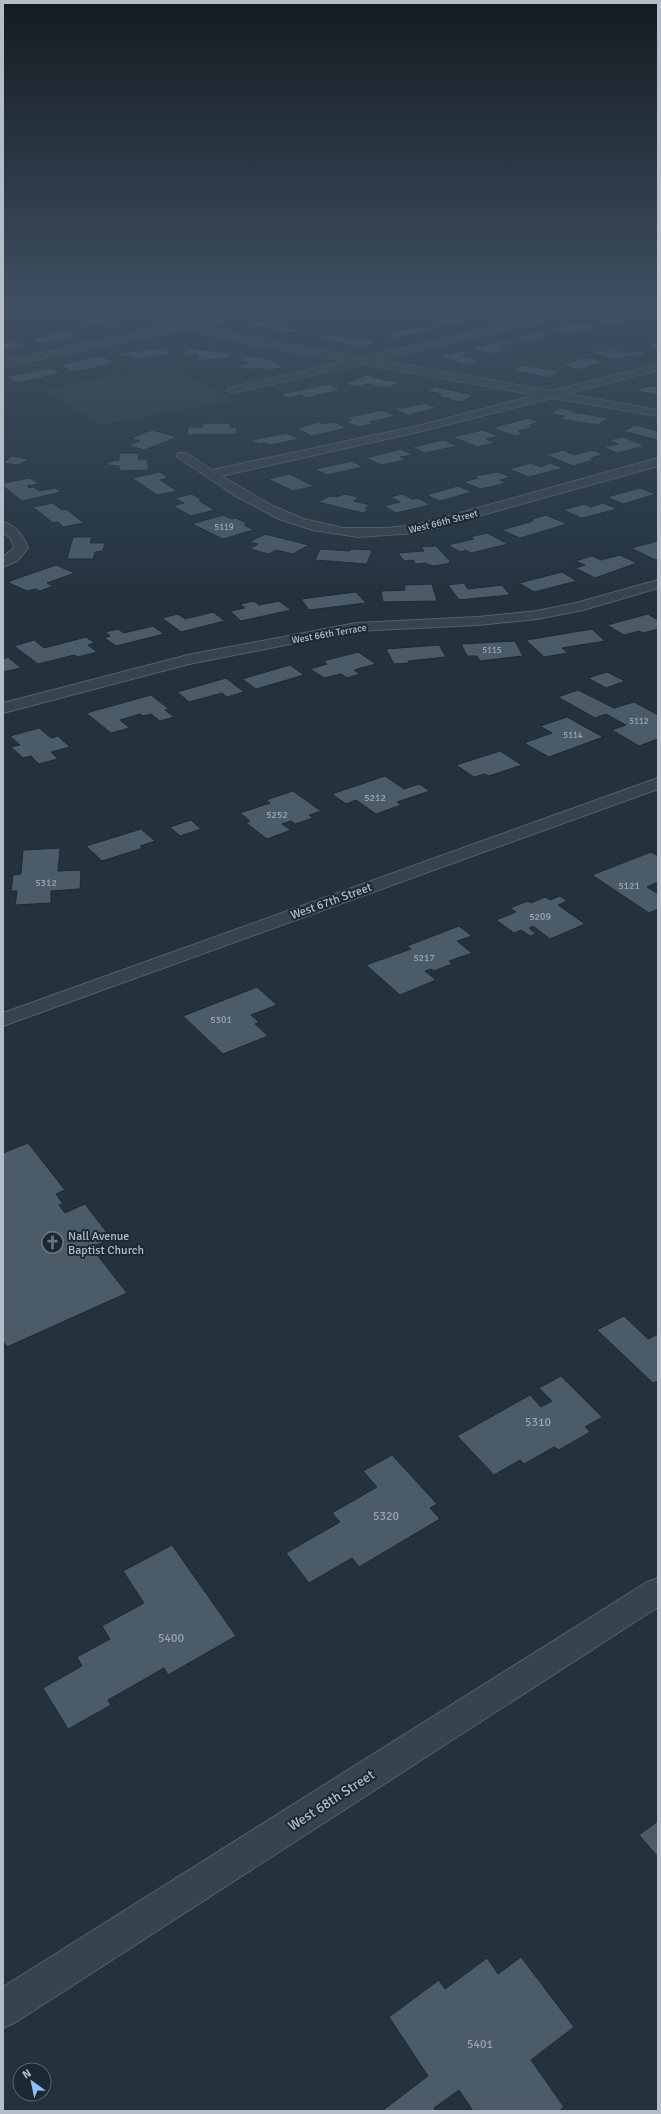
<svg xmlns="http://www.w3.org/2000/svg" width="661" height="2114" font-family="Signika,sans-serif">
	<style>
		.green { fill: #26403f }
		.building { fill: #4c5b68; stroke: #1e2a34 }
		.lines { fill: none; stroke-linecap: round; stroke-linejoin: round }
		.minor-casing { stroke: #55616b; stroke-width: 2 }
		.tertiary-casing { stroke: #55616b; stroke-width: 2 }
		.minor { fill: #37434d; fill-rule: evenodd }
		.tertiary { fill: #37434d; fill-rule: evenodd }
		.labels { text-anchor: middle; stroke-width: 4; stroke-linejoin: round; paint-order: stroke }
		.far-number-label { font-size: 9px; fill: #99a5b0 }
		.far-street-label { font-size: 10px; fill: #b3bec8; stroke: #1c2832 }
		.number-label { font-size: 10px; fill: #99a5b0 }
		.street-label { font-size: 12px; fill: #b3bec8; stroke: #1c2832 }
		.poi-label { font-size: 12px; fill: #b3bec8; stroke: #1c2832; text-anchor: start }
		.near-number-label { font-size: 12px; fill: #99a5b0 }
		.near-street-label { font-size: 14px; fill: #b3bec8; stroke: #1c2832 }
	</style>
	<rect width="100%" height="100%" fill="#23323d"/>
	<!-- green -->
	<path class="green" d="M170 366 235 400 101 425 43 389Z"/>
	<!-- building -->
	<path class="building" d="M30 302H40L71 311 57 314 29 309 18 311 7 308Z
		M156 302H179L205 309 190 313 151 304Z
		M352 302 365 307 342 313 328 308Z
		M520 302H551L527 309 512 304Z
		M497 306 513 311 493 314 497 315 487 318 477 314 486 312 475 309Z
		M658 307V317L655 318 645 317 630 312Z
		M317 310 333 315 307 322 296 318 309 315 302 312Z
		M618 315 632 320 609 325 595 320Z
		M91 316 125 325 110 329 92 325 87 326 78 324 85 322 78 320Z
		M461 317 470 321 440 327 429 324 437 322 432 320 441 318 447 320Z
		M271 319 287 324 282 325 298 331 285 334 267 326 258 328 247 324Z
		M582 322 594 326 590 327 596 329 564 333 551 329Z
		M421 326 433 330 394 338 384 335Z
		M67 330 80 336 42 344 31 339Z
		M541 331 551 335 525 342 513 338Z
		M331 335 352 337 376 342 362 348 320 339Z
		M13 340 29 346 3 351 4 344 3 342Z
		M505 340 516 344 501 346 510 349 489 354 471 348Z
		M657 341 658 350 644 347 653 345 649 343Z
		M165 348 170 355 135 359 132 356 122 357 118 353Z
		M188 349 233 353 226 359 196 360 199 356 181 355Z
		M615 349 628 353 637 351 648 354 637 357 632 355 615 360 591 352 600 350 606 352Z
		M461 351 468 353 461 355 481 361 465 365 439 356Z
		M101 356 115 362 90 369 72 371 59 365Z
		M254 356 262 359 266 358 284 367 266 371 259 368 248 370 237 366 249 363 239 359Z
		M579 358 583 359 590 358 603 362 579 370 562 364 576 361 572 359Z
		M522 365 560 371 550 378 513 371Z
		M49 368 62 373 18 383 5 377Z
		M366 375 386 380 402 382 387 388 367 384 358 387 344 384Z
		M329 384 341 390 306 398 301 395 288 398 280 394Z
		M651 386 658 388V395L637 391 643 387Z
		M435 387 450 390H449L474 395 461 402 449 400 451 399 437 396 442 394 427 391Z
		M425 403 437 408 408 415 392 408H402Z
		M560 408 575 411 573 412 609 418 598 425 560 419 565 416 551 414Z
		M382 410 396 416 369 422 373 424 358 427 346 422 351 420 345 418Z
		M528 418 540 422 529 425 534 427 518 431 524 434 515 436 492 428Z
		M319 422 323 424 334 422 347 428 311 436 297 428Z
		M203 423H230V427H237V434L187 435 188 427H203Z
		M636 425 658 431V440L623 431Z
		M152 430 177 437 144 450 128 445 140 441 131 438Z
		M483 430 498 436 486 439 495 443 477 447 453 437Z
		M287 433 299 439 270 445 265 443 259 444 252 440Z
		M623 437 645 446 617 453 603 447 618 444 609 440Z
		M444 440 457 446 425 453 412 447Z
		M401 449 413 455 400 457 406 460 381 465 366 458Z
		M563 450 574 455 592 450 604 454 591 458 595 459 573 466 546 455Z
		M119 453H138L139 460 147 459 149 470 120 471 119 466 108 465V462L119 460Z
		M12 456 29 459 18 465 3 463Z
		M352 461 363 467 327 475 315 469Z
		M531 463 541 467 550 463 564 468 529 477 509 469Z
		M160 472 168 478 160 480 177 491 157 495 132 478Z
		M498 472 511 477 500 480 506 483 481 489 463 482 478 478 474 476Z
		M289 474 314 486 293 491 268 479Z
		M30 478 39 484 27 486 29 488 33 487 40 491 55 488 61 492 22 501 3 486V483Z
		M458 486 472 492 440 501 426 495Z
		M640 488 656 494 623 504 607 497Z
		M192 494 202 500 199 501 215 510 191 516 173 506 184 503 175 498Z
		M344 494 359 497 353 501 371 505 365 508 369 509 363 513 318 502 330 496 337 497Z
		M402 494 412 499 418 498 430 505 396 513 384 506 400 502 390 497Z
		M53 503 62 510 66 509 84 523 63 527 58 522 53 523 33 507Z
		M603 503 617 509 582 518 563 510 584 504 591 507Z
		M223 515 232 519 236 518 248 524 244 525 254 530 223 539 192 524Z
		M546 515 567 524 520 538 502 530 533 521 530 520Z
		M487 533 508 544 471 553 466 550 460 552 448 545 474 539 470 537Z
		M265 534 309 545 293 554 276 550 269 554 250 549 258 544 249 542Z
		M73 537H92L90 543H105L103 551 95 552 93 559H67Z
		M658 541V559L655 560 631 548Z
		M436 546 450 561 447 564 433 566 425 563 416 564 413 560 404 561 398 553 424 551 421 547Z
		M320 549 350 551 351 549 372 550 367 564 315 560Z
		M620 555 637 563 595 578 575 568 585 565 575 561 592 556 601 560Z
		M56 565 75 573 47 583 53 586 40 591 35 589 27 591 7 582Z
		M562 572 577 581 534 592 519 583Z
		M464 583 468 589 502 585 510 595 459 600 448 585Z
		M432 584 437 601 383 602 381 591 405 590 404 585Z
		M356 592 366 603 309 610 301 599Z
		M254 601 259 605 279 601 291 610 241 621 230 611 245 608 240 604Z
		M213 612 225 621 181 632 162 618 178 614 185 619Z
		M648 614 658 620V629L643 633 639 631 624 635 607 625Z
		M153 626 164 634 116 646 104 638 110 636 105 632 118 629 124 633Z
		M592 629 605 641 562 648 568 653 544 657 526 640Z
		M86 637 95 643 88 645 97 652 78 657 74 655 38 664 14 646 34 640 44 648Z
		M515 641 523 656 480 661 477 656H467L461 644Z
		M439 645 446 657 408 661 409 663 394 664 386 649Z
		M358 652 376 664 354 670 360 674 347 678 341 674 324 678 310 669 327 664 323 661Z
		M8 657 21 668 3 672V659Z
		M290 665 304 675 256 689 242 679Z
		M607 672 625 681 606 688 588 678Z
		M226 678 244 692 227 697 222 693 189 702 177 692Z
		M578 690 614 708 634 702 658 715V739L639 746 612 730 626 725 606 714 595 718 558 697Z
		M151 695 169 709 165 710 174 717 160 721 151 714 143 716 140 714 120 720 130 728 111 733 86 713Z
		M567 717 603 737 549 757 524 743 552 733 540 726Z
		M39 728 51 738 58 736 70 747 51 752 58 759 39 764 31 756 23 758 11 747 20 745 10 736Z
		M500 751 522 765 489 776 485 774 474 777 456 765Z
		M385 776 404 789 419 784 430 791 397 802 401 805 376 814 356 800 346 804 332 794Z
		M293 791 321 811 309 815 313 818 295 824 291 821 282 824 291 830 267 839 246 823 250 821 240 813 270 803 266 800Z
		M191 820 201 829 180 836 170 827Z
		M141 829 155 841 140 846 143 848 102 861 86 846Z
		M60 848 58 871 81 870 80 889 51 891V903L15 905 17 891H11L13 875 21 874 23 850Z
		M651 852 658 856V882L647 887 658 894V909L649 913 592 875Z
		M560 896 567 901 558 905 585 924 550 939 533 926 529 928 536 934 530 936 521 930 514 933 496 920 516 912 510 908 528 901 531 903 545 897 550 900Z
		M459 926 472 936 457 941 472 953 449 961 452 964 434 971 431 969 425 971 436 980 400 995 366 965 411 949 407 946Z
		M257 987 277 1005 251 1015 259 1022 255 1024 268 1036 223 1054 183 1016Z
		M28 1143 65 1190 56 1194 63 1204 59 1205 65 1213 85 1204 112 1239 91 1247 127 1293 7 1347 3 1341V1153Z
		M624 1316 648 1339 658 1334V1381L653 1383 597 1330Z
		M561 1376 602 1417 585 1427 590 1432 559 1450 554 1447 524 1464 520 1460 494 1475 457 1436 530 1395 541 1407 552 1401 539 1388Z
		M392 1455 437 1504 430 1508 440 1519 359 1567 352 1558 309 1583 286 1553 340 1522 332 1513 377 1487 363 1471Z
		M172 1545 236 1636 168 1675 164 1668 108 1700 111 1705 68 1729 43 1688 82 1666 77 1657 110 1639 102 1626 144 1603 123 1571Z
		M658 1821V1857L639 1835Z
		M521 1957 574 2027 531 2060 564 2107 559 2111H473L459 2090 434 2108 436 2111H382L428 2076 389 2017 439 1980 445 1989 487 1958 498 1974Z"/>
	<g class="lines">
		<defs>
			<path id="minor" d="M87 302H105L187 322 284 302H304L299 305 200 326 250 338 362 358 571 309 604 302H625L377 360 552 391 658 364V370L567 394 658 410V416L552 398 418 432 221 476 273 506 304 519 343 528H387L416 525 658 458V466L417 533 358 537 313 530 279 519 234 495 176 456 178 453H186L212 470 417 426 537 395 362 364 233 393 229 392 228 390 229 388 347 361 250 344 187 328 3 367V361L174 325Z
				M3 522C16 525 23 536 28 548L17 561 3 567V557L14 548 11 539 3 532Z
				M658 580V588L583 610 537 619 477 625 356 631 189 664 3 713V703L188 655 356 623 477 617 537 611 576 603Z
				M658 1578V1607L16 2022 3 2028V1987L647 1582Z"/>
			<path id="tertiary" d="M658 778V789L3 1026V1013Z"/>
		</defs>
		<!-- minor casing -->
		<use href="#minor" class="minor-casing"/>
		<!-- tertiary casing -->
		<use href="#tertiary" class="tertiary-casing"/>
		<!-- minor -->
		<use href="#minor" class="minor"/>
		<!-- tertiary -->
		<use href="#tertiary" class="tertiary"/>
	</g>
	<!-- sky -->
	<linearGradient id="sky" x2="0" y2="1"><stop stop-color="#131c22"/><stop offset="0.51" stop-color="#3f4f62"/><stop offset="1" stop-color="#3f4f62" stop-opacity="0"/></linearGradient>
	<rect width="661" height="598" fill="url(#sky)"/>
	<!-- icons -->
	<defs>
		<symbol id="church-ring" viewBox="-11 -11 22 22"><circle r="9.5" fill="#1c2832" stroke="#6b7280" stroke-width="1.5"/><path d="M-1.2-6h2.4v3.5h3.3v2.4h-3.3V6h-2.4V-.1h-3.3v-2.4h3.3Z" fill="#6b7280"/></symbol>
	</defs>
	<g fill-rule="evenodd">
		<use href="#church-ring" x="40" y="1230" width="25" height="25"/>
	</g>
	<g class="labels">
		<!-- far-number labels -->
		<g class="far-number-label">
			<text x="224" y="530">5119</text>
			<text x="492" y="653">5115</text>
			<text x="639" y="724">5112</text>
			<text x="573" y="738">5114</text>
		</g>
		<!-- far-street labels -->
		<g class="far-street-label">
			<text transform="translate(443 521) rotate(-14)" y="4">West 66th Street</text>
			<text transform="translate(329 633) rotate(-10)" y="4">West 66th Terrace</text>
		</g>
		<!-- number labels -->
		<g class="number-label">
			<text x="375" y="801">5212</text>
			<text x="277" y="818">5252</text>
			<text x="46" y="886">5312</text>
			<text x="629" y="889">5121</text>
			<text x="540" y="920">5209</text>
			<text x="424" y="961">5217</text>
			<text x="221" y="1023">5301</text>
		</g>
		<!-- street labels -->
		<g class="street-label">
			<text transform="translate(331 901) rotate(-20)" y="4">West 67th Street</text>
		</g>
		<!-- poi labels -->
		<g class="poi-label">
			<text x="68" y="1240">Nall Avenue<tspan x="68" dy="14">Baptist Church</tspan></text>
		</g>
		<!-- near-number labels -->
		<g class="near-number-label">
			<text x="538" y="1426">5310</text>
			<text x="386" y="1520">5320</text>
			<text x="171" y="1642">5400</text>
			<text x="480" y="2048">5401</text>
		</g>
		<!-- near-street labels -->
		<g class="near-street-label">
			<text transform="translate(331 1800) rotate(-33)" y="5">West 68th Street</text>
		</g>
	</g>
	<!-- border -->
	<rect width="661" height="2114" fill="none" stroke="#b3bec8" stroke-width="8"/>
	<!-- north arrow -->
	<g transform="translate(32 2082) rotate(327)"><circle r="19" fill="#1c2832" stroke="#58646e"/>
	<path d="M0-3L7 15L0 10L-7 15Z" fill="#89c2f8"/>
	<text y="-6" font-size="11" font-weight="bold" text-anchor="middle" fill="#b3bec8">N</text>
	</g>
</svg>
